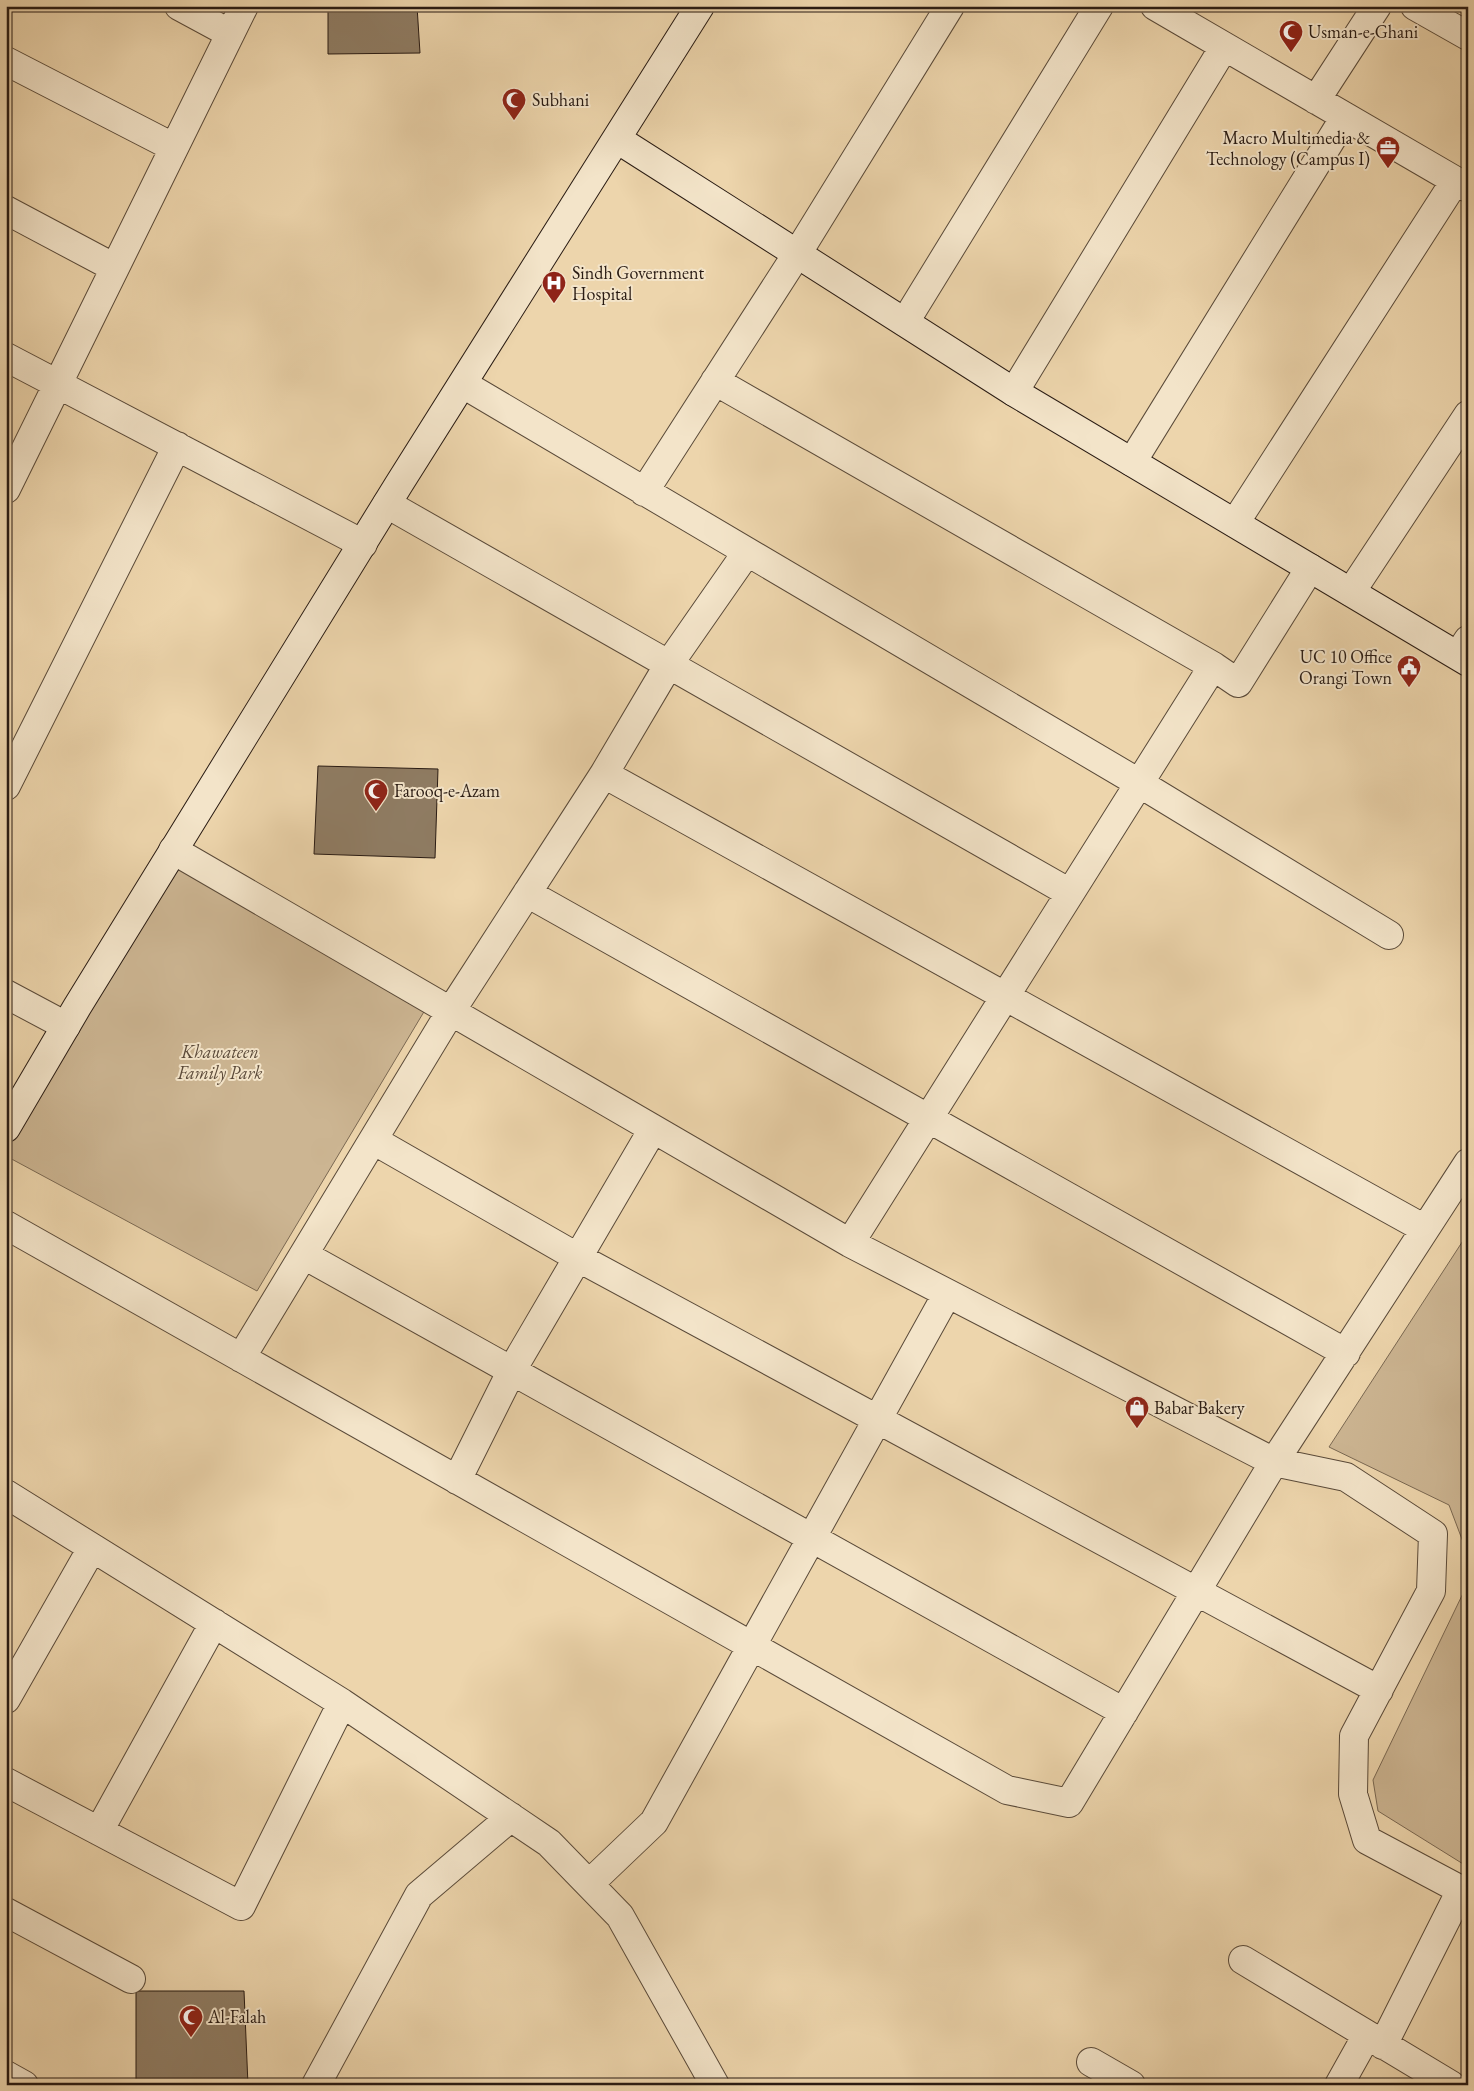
<svg xmlns="http://www.w3.org/2000/svg" width="1474" height="2091" font-family="'EB Garamond',serif">
	<style>
		.green { fill: #ccb592; stroke: #7a6852 }
		.building { fill: #8f7c63; stroke: #291b13 }
		.lines { fill: none; stroke-linecap: round; stroke-linejoin: round }
		.street-casing { stroke: #5a4a39; stroke-width: 30 }
		.secondary-casing { stroke: #291b13; stroke-width: 30 }
		.street { stroke: #f3e4c9; stroke-width: 28 }
		.secondary { stroke: #f3e4c9; stroke-width: 28 }
		.labels { text-anchor: middle; stroke-width: 4; stroke-linejoin: round; paint-order: stroke }
		.poi-label { font-size: 18px; fill: #291b13; stroke: #f3e4c9; text-anchor: start }
		.park-label { font-size: 18px; font-style: italic; fill: #5a4939; stroke: #f3e4c9 }
	</style>
	<rect width="100%" height="100%" fill="#edd5ac"/>
	<filter id="stains"><feTurbulence type="fractalNoise" baseFrequency=".004" numOctaves="4"/><feColorMatrix values="0 0 0 0 .2 0 0 0 0 .09 0 0 0 0 .02 0 0 0 .5 -.17"/></filter>
	<radialGradient id="worn" r=".72"><stop offset=".6" stop-color="#630" stop-opacity="0"/><stop offset="1" stop-color="#630" stop-opacity=".3"/></radialGradient>
	<!-- green -->
	<path class="green" d="M173 850 431 1000 257 1291 6 1156V1129Z
		M1468 1233V1555L1449 1505 1329 1447Z
		M1468 1583V1867L1378 1811 1373 1780Z"/>
	<!-- building -->
	<path class="building" d="M328 6H417L420 53 328 54Z
		M318 766 438 769 435 858 314 854Z
		M136 1991H244L248 2085H136Z"/>
	<g class="lines">
		<defs>
			<path id="street" d="M179 6 229 33
				M1155 6 1468 188
				M1415 6 1468 36
				M6 61 173 147
				M1316 100 1377 6
				M6 210 115 268
				M905 322 1099 6
				M6 357 363 544
				M715 381 1213 666
				M463 384 1139 783 1389 935
				M1014 392 1224 47
				M1132 462 1345 117
				M6 489 244 6
				M644 492 797 254 950 6
				M387 504 1070 893
				M1235 523 1455 181
				M1351 592 1468 415
				M1458 655 1468 640
				M604 774 1425 1229
				M6 786 177 446
				M173 850 850 1243 1274 1462 1346 1477 1433 1534 1431 1591 1354 1736 1353 1794 1367 1840 1461 1890 1383 2045
				M527 893 1346 1353
				M6 994 66 1026
				M373 1140 577 1257 1379 1690
				M6 1225 1007 1790 1069 1803 1274 1462 1468 1163
				M850 1243 1213 666 1238 683 1310 568
				M304 1255 1124 1712
				M241 1358 451 1011 604 774 669 664 747 552
				M457 1480 512 1370 653 1129
				M6 1494 342 1703 549 1843 620 1916 715 2085
				M6 1699 92 1548
				M6 1782 241 1906 342 1703
				M99 1831 214 1623
				M589 1884 654 1822 947 1294
				M6 1912 131 1979
				M1243 1960 1451 2085
				M1091 2062 1131 2085
				M6 2075 24 2085
				M316 2085 419 1895 511 1817
				M1339 2085 1367 2035"/>
			<path id="secondary" d="M617 139 1014 392 1468 662
				M6 1128 77 1007 399 484 700 6"/>
		</defs>
		<!-- street casing -->
		<use href="#street" class="street-casing"/>
		<!-- secondary casing -->
		<use href="#secondary" class="secondary-casing"/>
		<!-- street -->
		<use href="#street" class="street"/>
		<!-- secondary -->
		<use href="#secondary" class="secondary"/>
	</g>
	<!-- icons -->
	<defs>
		<symbol id="mosque-pin" viewBox="-11 -11 22 30"><path d="M0 17L-7.5 6A9.5 9.5 0 1 1 7.5 6Z" fill="#8f2418" stroke="#f3e4c9"/><path d="M3.5-4.9A6 6 0 1 0 3.5 4.9A5 5 0 1 1 3.5-4.9Z" fill="#fff"/></symbol>
		<symbol id="office-pin" viewBox="-11 -11 22 30"><path d="M0 17L-7.5 6A9.5 9.5 0 1 1 7.5 6Z" fill="#8f2418" stroke="#f3e4c9"/><path d="M-6-3h4V-5.5h4V-3h4V5H-6ZM-1-4.5V-3h2v-1.5ZM-6 0V1H6V0Z" fill="#fff"/></symbol>
		<symbol id="hospital-pin" viewBox="-11 -11 22 30"><path d="M0 17L-7.5 6A9.5 9.5 0 1 1 7.5 6Z" fill="#8f2418" stroke="#f3e4c9"/><path d="M-5-5h3v3.5h4V-5h3V5h-3V1.5h-4V5h-3Z" fill="#fff"/></symbol>
		<symbol id="civic-pin" viewBox="-11 -11 22 30"><path d="M0 17L-7.5 6A9.5 9.5 0 1 1 7.5 6Z" fill="#8f2418" stroke="#f3e4c9"/><path d="M-.6-6.5H3V-4.5H.6V-3L4-1V1h2V6H-6V1h2V-1L-.6-3ZM-1.2 2.5V6h2.4V2.5Z" fill="#fff"/></symbol>
		<symbol id="shop-pin" viewBox="-11 -11 22 30"><path d="M0 17L-7.5 6A9.5 9.5 0 1 1 7.5 6Z" fill="#8f2418" stroke="#f3e4c9"/><path d="M-5-2.5h2.3a2.7 3.5 0 0 1 5.4 0H5L5.5 6h-11ZM-1.5-2.5h3a1.5 2.3 0 0 0-3 0Z" fill="#fff"/></symbol>
	</defs>
	<g fill-rule="evenodd">
		<use href="#mosque-pin" x="1277" y="18" width="28" height="38"/>
		<use href="#mosque-pin" x="500" y="86" width="28" height="38"/>
		<use href="#office-pin" x="1374" y="134" width="28" height="38"/>
		<use href="#hospital-pin" x="540" y="269" width="28" height="38"/>
		<use href="#civic-pin" x="1395" y="653" width="28" height="38"/>
		<use href="#mosque-pin" x="362" y="777" width="28" height="38"/>
		<use href="#shop-pin" x="1123" y="1394" width="28" height="38"/>
		<use href="#mosque-pin" x="177" y="2003" width="28" height="38"/>
	</g>
	<g class="labels">
		<!-- poi labels -->
		<g class="poi-label">
			<text x="1308" y="38">Usman-e-Ghani</text>
			<text x="532" y="106">Subhani</text>
			<text x="1370" y="144" text-anchor="end">Macro Multimedia &amp;<tspan x="1370" dy="21">Technology (Campus I)</tspan></text>
			<text x="572" y="279">Sindh Government<tspan x="572" dy="21">Hospital</tspan></text>
			<text x="1392" y="663" text-anchor="end">UC 10 Office<tspan x="1392" dy="21">Orangi Town</tspan></text>
			<text x="394" y="797">Farooq-e-Azam</text>
			<text x="1154" y="1414">Babar Bakery</text>
			<text x="208" y="2023">Al-Falah</text>
		</g>
		<!-- park labels -->
		<g class="park-label">
			<text x="220" y="1058">Khawateen<tspan x="220" dy="21">Family Park</tspan></text>
		</g>
	</g>
	<!-- margin -->
	<rect width="1474" height="2091" fill="none" stroke="#edd5ac" stroke-width="25"/>
	<rect x="8" y="8" width="1459" height="2076" fill="none" stroke="#291b13" stroke-width="2.5"/>
	<rect x="12" y="12" width="1449" height="2066" fill="none" stroke="#291b13"/>
	<rect width="100%" height="100%" filter="url(#stains)"/>
	<rect width="100%" height="100%" fill="url(#worn)"/>
</svg>
